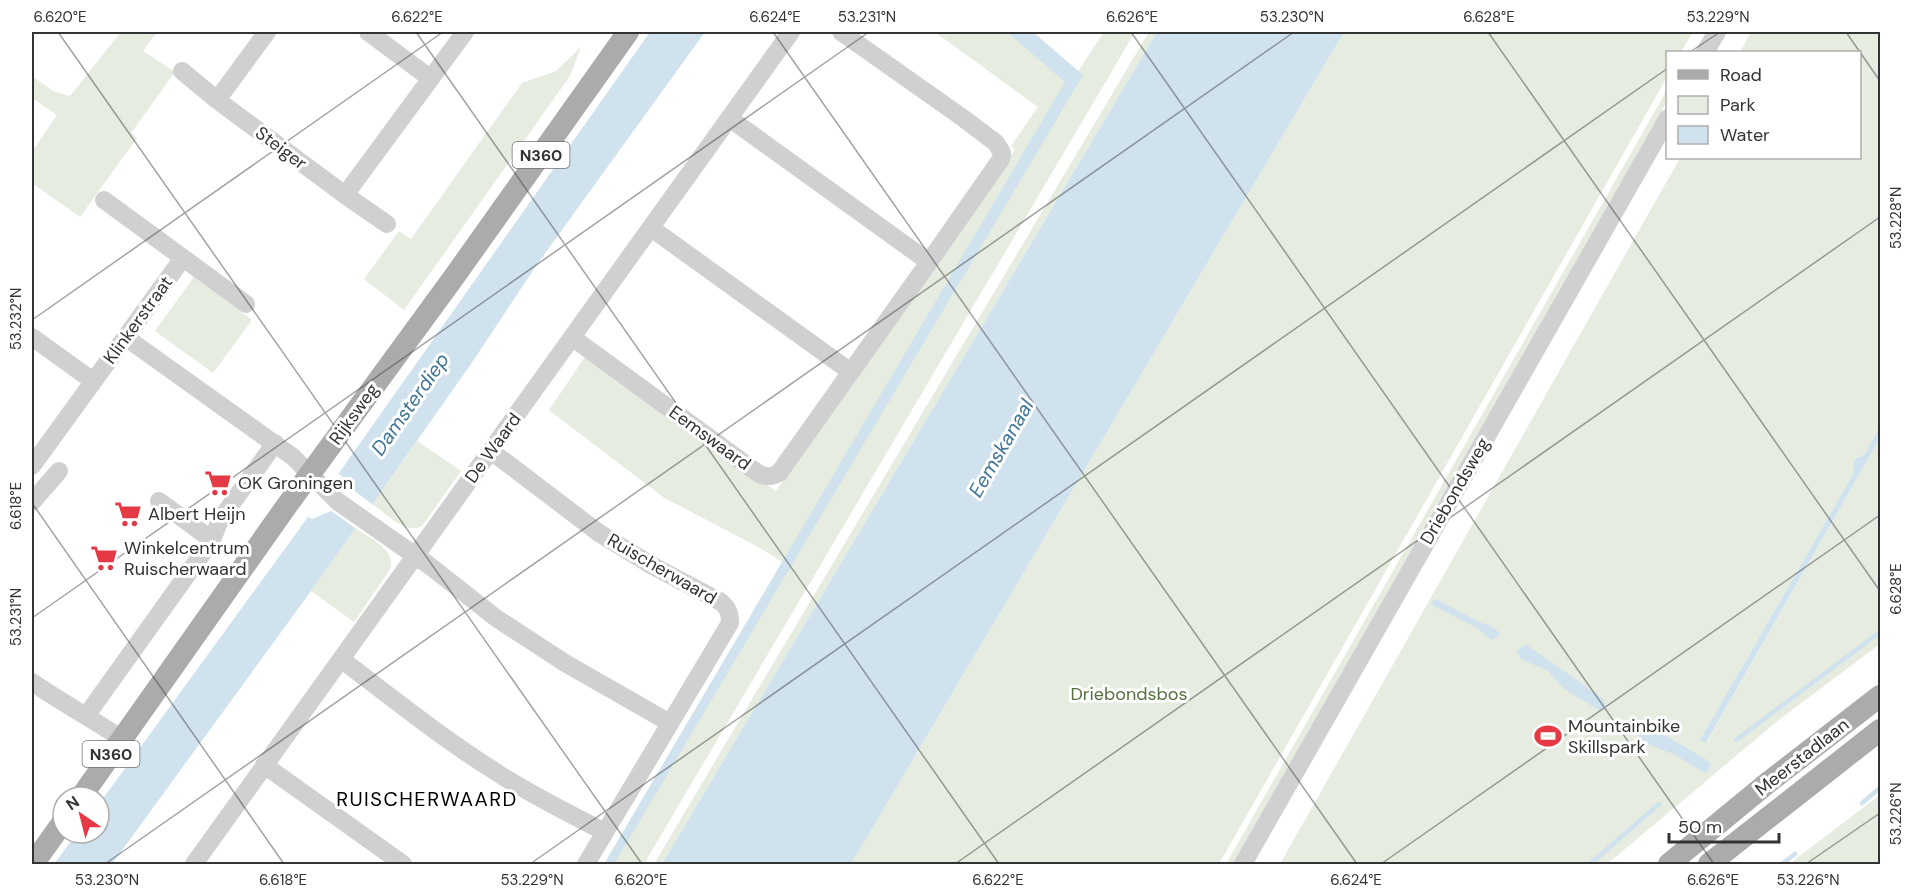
<svg xmlns="http://www.w3.org/2000/svg" width="1912" height="896" font-family="'DM Sans',sans-serif">
	<style>
		.green { fill: #e6ecdf }
		.water { fill: #cfe2ee }
		.pier { fill: #fff }
		.lines { fill: none; stroke-linecap: round; stroke-linejoin: round }
		.stream { stroke: #cfe2ee; stroke-width: 4.5 }
		.minor { stroke: #d0d0d0; stroke-width: 18 }
		.major { stroke: #ababab; stroke-width: 22 }
		.ticks { fill: none; stroke: #333; stroke-width: 1.5; stroke-opacity: 0.45 }
		.labels { text-anchor: middle; stroke-width: 6; stroke-linejoin: round; paint-order: stroke }
		.shield { fill: #fff; stroke: #707070; stroke-width: 1.5 }
		.shield-label { font-size: 16px; font-weight: bold; fill: #333 }
		.street-label { font-size: 18px; fill: #333; stroke: #fff }
		.poi-label { font-size: 18px; fill: #333; stroke: #fff; text-anchor: start }
		.park-label { font-size: 18px; fill: #56703f; stroke: #fff }
		.water-label { font-size: 20px; font-style: italic; fill: #3f7597; stroke: #fff }
		.neighbourhood-label { font-size: 20px; letter-spacing: 1.5px; fill: #000; stroke: #fff }
		.neatline { fill: none; stroke: #333; stroke-width: 2 }
		.ticks-label { font-size: 15px; text-anchor: middle; fill: #333 }
	</style>
	<rect width="100%" height="100%" fill="#fff"/>
	<!-- green -->
	<path class="green" d="M121 32H157L143 51 175 72 131 133 137 138 80 217 32 183V152L57 115 32 98V76L53 91 70 96Z
		M935 32H1007L1076 79 1079 70 1104 32H1135L644 864H612L789 566 760 548 663 497 549 410 585 357 776 491 865 361 1015 149 1011 146 1038 107Z
		M1149 32H1157L662 864H654Z
		M1344 32H1693L1681 52H1668L1667 77 1219 864H851Z
		M1751 32H1880V426L1866 452 1862 456 1856 458 1853 463 1854 468 1852 476 1700 740 1707 742 1880 438V644L1780 719 1607 864H1280L1680 158H1860V52H1740Z
		M581 47 570 76 404 310 364 279 399 231 411 239 522 83 556 71Z
		M1667 90V101L1657 120 1234 864H1226Z
		M194 277 252 320 213 373 155 331Z
		M417 441 461 471 422 526C405 535 387 514 372 504Z
		M355 528C370 538 394 548 391 568L354 622 311 591Z
		M1880 795V864H1789Z"/>
	<!-- water -->
	<path class="water" d="M650 32H705L538 263 471 364 311 591 112 864H54L77 833H99V804L308 517Z
		M1007 32H1033L1083 75 614 864H604L1065 82Z
		M1157 32H1344L851 864H662Z
		M1880 426V438L1706 743 1700 740 1852 476 1854 468 1853 463 1856 458 1862 456 1866 452Z
		M1436 599 1481 623 1489 625 1499 632V636L1492 640 1477 628 1432 605 1433 600Z
		M1527 645 1599 696 1604 700 1605 707 1601 710 1597 709 1564 689 1547 670 1522 660 1517 652 1521 647Z
		M1641 721 1707 760 1711 765 1706 773C1693 768 1683 758 1671 753 1657 747 1638 744 1632 727L1635 723Z"/>
	<!-- pier -->
	<path class="pier" d="M338 474 342 476 340 480 372 504 355 528 331 511 312 519 308 517Z"/>
	<g class="lines">
		<!-- stream -->
		<path class="stream" d="M1736 740 1880 632
			M1862 803 1880 788
			M1590 864 1659 804
			M1782 864 1795 854"/>
		<!-- minor -->
		<path class="minor" d="M267 32 217 100 345 195 387 224
			M368 32 430 78
			M1705 52 1717 32
			M182 71 217 100
			M729 118 929 262
			M345 195 465 32
			M104 200 246 304
			M651 228 851 372
			M32 337 93 381
			M125 337 293 457 337 501 430 566 496 618 565 663 670 723
			M573 338 759 474C767 477 771 477 779 473L929 262 1001 159 1002 153 996 143 963 118 841 32
			M491 451 599 533 651 565 721 602C728 608 730 613 730 623L586 864
			M32 466 183 258
			M159 501 212 540
			M32 502 59 471
			M341 659C392 698 442 738 496 772 531 795 568 813 605 832
			M32 682C61 702 92 719 122 739
			M86 716 212 540 220 520 275 443
			M264 765 403 864
			M194 864 791 32
			M1243 864 1668 118"/>
		<!-- major -->
		<path class="major" d="M81 797 288 504 454 277 628 32
			M33 864 63 822
			M1669 864 1765 785 1880 696
			M1709 864 1880 730"/>
	</g>
	<!-- ticks -->
	<path class="ticks" d="M58 32 642 864M416 32 999 864M773 32 1357 864M1131 32 1714 864M1488 32 1880 591M1846 32 1880 81M1690 52 1720 32M32 320 443 32M32 503 284 864M32 618 869 32M105 864 1294 32M530 864 1668 68M955 864 1880 217M1381 864 1880 515M1806 864 1880 813"/>
	<!-- icons -->
	<defs>
		<symbol id="supermarket-bare" viewBox="-9 -9 18 18"><path d="M-6-5.5h2.5l.6 2H6L4.5 2H-2.5L-4.4-4H-6ZM-1.5 3.2a1.3 1.3 0 1 0 .1 0ZM3 3.2a1.3 1.3 0 1 0 .1 0Z" fill="#e63946" stroke="#fff" stroke-width="2.5" paint-order="stroke"/></symbol>
		<symbol id="stadium-bare" viewBox="-9 -9 18 18"><path d="M0-5a6.5 5 0 1 0 0 10a6.5 5 0 1 0 0-10ZM-3.5-1.8h7v3.6h-7Z" fill="#e63946" stroke="#fff" stroke-width="2.5" paint-order="stroke"/></symbol>
	</defs>
	<g fill-rule="evenodd">
		<use href="#supermarket-bare" x="199" y="464" width="38" height="38"/>
		<use href="#supermarket-bare" x="109" y="495" width="38" height="38"/>
		<use href="#supermarket-bare" x="85" y="539" width="38" height="38"/>
		<use href="#stadium-bare" x="1529" y="717" width="38" height="38"/>
	</g>
	<g class="labels">
		<!-- shield labels -->
		<g class="shield">
			<rect x="512.5" y="142" width="57" height="26" rx="4.5"/>
			<rect x="82.5" y="741" width="57" height="26" rx="4.5"/>
		</g>
		<g class="shield-label">
			<text x="541" y="161">N360</text>
			<text x="111" y="760">N360</text>
		</g>
		<!-- street labels -->
		<g class="street-label">
			<text transform="translate(281 148) rotate(37)" y="6">Steiger</text>
			<text transform="translate(138 320) rotate(-54)" y="6">Klinkerstraat</text>
			<text transform="translate(354 414) rotate(-54)" y="6">Rijksweg</text>
			<text transform="translate(710 438) rotate(36)" y="6">Eemswaard</text>
			<text transform="translate(493 448) rotate(-54)" y="6">De Waard</text>
			<text transform="translate(1455 491) rotate(-60)" y="6">Driebondsweg</text>
			<text transform="translate(662 569) rotate(30)" y="6">Ruischerwaard</text>
			<text transform="translate(1802 757) rotate(-38)" y="6">Meerstadlaan</text>
		</g>
		<!-- poi labels -->
		<g class="poi-label">
			<text x="238" y="489">OK Groningen</text>
			<text x="148" y="520">Albert Heijn</text>
			<text x="124" y="554">Winkelcentrum<tspan x="124" dy="21">Ruischerwaard</tspan></text>
			<text x="1568" y="732">Mountainbike<tspan x="1568" dy="21">Skillspark</tspan></text>
		</g>
		<!-- park labels -->
		<g class="park-label">
			<text x="1129" y="700">Driebondsbos</text>
		</g>
		<!-- water labels -->
		<g class="water-label">
			<text transform="translate(410 404) rotate(-55)" y="7">Damsterdiep</text>
			<text transform="translate(1001 448) rotate(-60)" y="7">Eemskanaal</text>
		</g>
		<!-- neighbourhood labels -->
		<g class="neighbourhood-label">
			<text x="427" y="806">RUISCHERWAARD</text>
		</g>
	</g>
	<!-- border -->
	<rect width="1912" height="896" fill="none" stroke="#ffffff" stroke-width="66"/>
	<!-- legend -->
	<rect x="1666" y="51" width="195" height="108" fill="#ffffff" stroke="#adadad" stroke-width="1.5"/>
	<rect x="1678" y="70" width="30" height="9" fill="#ababab" stroke="#adadad" stroke-width="1.5"/>
	<text x="1720" y="81" font-size="18" fill="#333333">Road</text>
	<rect x="1678" y="96" width="30" height="18" fill="#e6ecdf" stroke="#adadad" stroke-width="1.5"/>
	<text x="1720" y="111" font-size="18" fill="#333333">Park</text>
	<rect x="1678" y="126" width="30" height="18" fill="#cfe2ee" stroke="#adadad" stroke-width="1.5"/>
	<text x="1720" y="141" font-size="18" fill="#333333">Water</text>
	<!-- north arrow -->
	<g transform="translate(81 815) rotate(325)"><circle r="28" fill="#ffffff" stroke="#adadad" stroke-width="1.5"/>
	<path d="M0-4.5L10 22L0 15L-10 22Z" fill="#e63946"/>
	<text y="-9" font-size="16" font-weight="bold" text-anchor="middle" fill="#333333">N</text>
	</g>
	<!-- scale -->
	<path d="M1669 833v9h110v-9" fill="none" stroke="#333333" stroke-width="3"/>
	<text x="1678" y="833" font-size="18" fill="#333333" stroke="#ffffff" stroke-width="4.5" paint-order="stroke">50 m</text>
	<rect x="33" y="33" width="1846" height="830" class="neatline"/>
	<g class="ticks-label">
		<text x="60" y="22">6.620°E</text>
		<text x="417" y="22">6.622°E</text>
		<text x="775" y="22">6.624°E</text>
		<text x="867" y="22">53.231°N</text>
		<text x="1132" y="22">6.626°E</text>
		<text x="1292" y="22">53.230°N</text>
		<text x="1489" y="22">6.628°E</text>
		<text x="1718" y="22">53.229°N</text>
		<text transform="translate(1896 218) rotate(-90)" y="5">53.228°N</text>
		<text transform="translate(16 319) rotate(-90)" y="5">53.232°N</text>
		<text transform="translate(16 506) rotate(-90)" y="5">6.618°E</text>
		<text transform="translate(1896 589) rotate(-90)" y="5">6.628°E</text>
		<text transform="translate(16 617) rotate(-90)" y="5">53.231°N</text>
		<text transform="translate(1896 814) rotate(-90)" y="5">53.226°N</text>
		<text x="107" y="885">53.230°N</text>
		<text x="283" y="885">6.618°E</text>
		<text x="532" y="885">53.229°N</text>
		<text x="641" y="885">6.620°E</text>
		<text x="998" y="885">6.622°E</text>
		<text x="1356" y="885">6.624°E</text>
		<text x="1713" y="885">6.626°E</text>
		<text x="1808" y="885">53.226°N</text>
	</g>
</svg>
